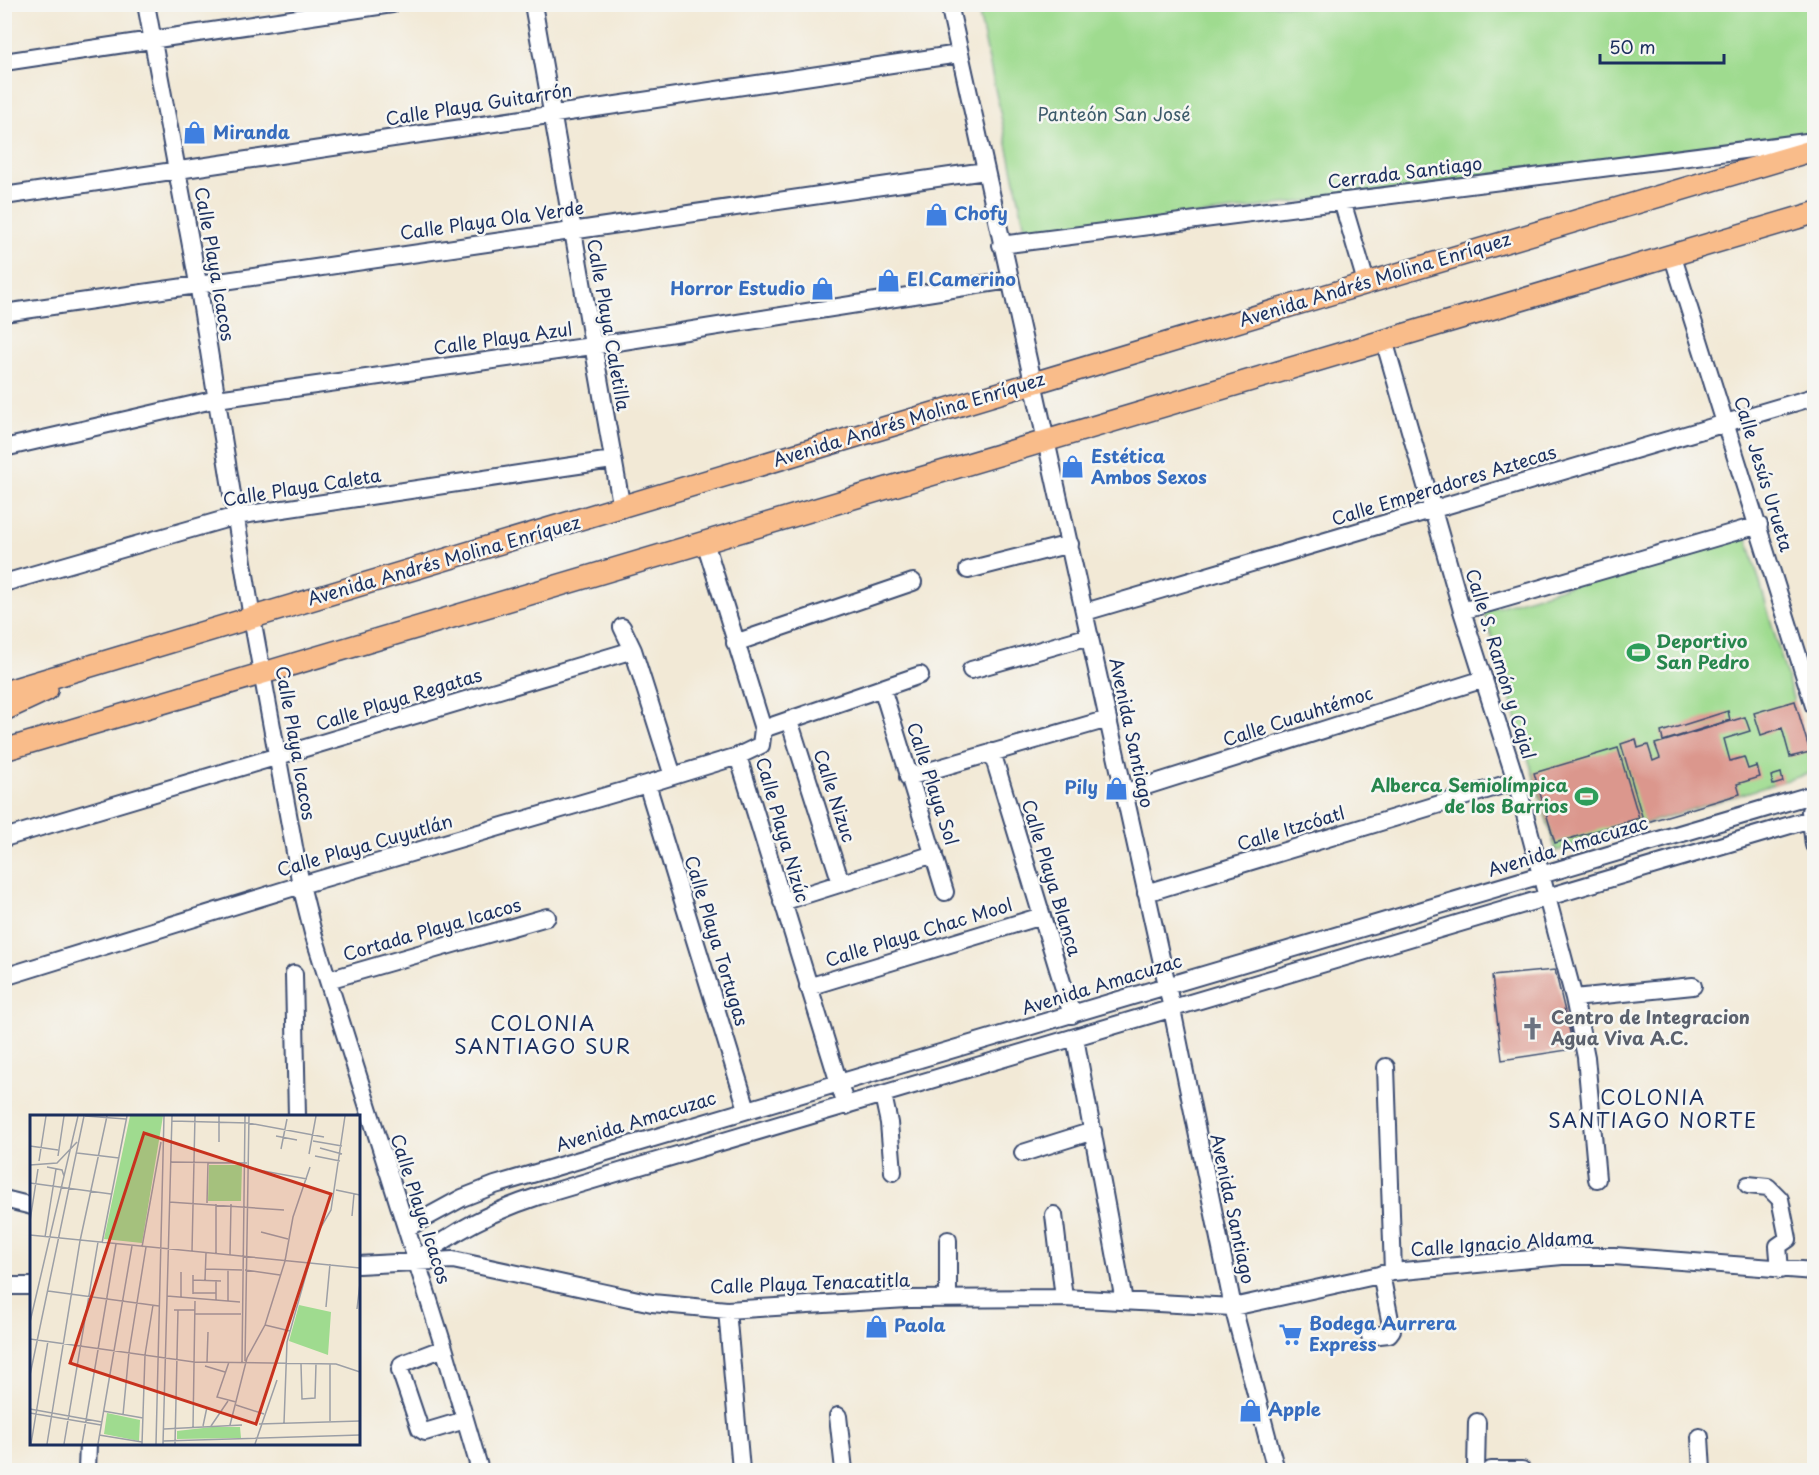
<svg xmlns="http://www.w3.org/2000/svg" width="1819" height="1475" font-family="'Playpen Sans',sans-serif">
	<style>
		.green { fill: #9fdb8f; stroke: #5d8576; stroke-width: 1.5 }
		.building { fill: #db978d }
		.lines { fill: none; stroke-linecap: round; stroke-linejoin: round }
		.minor-casing { stroke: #3b4b70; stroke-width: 20 }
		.major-casing { stroke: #3b4b70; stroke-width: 24 }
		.path { stroke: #3b4b70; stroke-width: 3; stroke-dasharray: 1.5 4.5; stroke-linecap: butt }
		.minor { stroke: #fff; stroke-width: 16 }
		.major { stroke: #f9bc8a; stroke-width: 21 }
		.labels { text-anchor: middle; stroke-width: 5; stroke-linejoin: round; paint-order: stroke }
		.street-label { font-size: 18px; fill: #1b2f5e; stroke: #f6f6f2 }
		.park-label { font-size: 18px; fill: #3c5a6a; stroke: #f6f6f2 }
		.shop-label { font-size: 18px; font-weight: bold; fill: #366cbe; stroke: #f6f6f2; text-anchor: start }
		.leisure-label { font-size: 18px; font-weight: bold; fill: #27864d; stroke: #f6f6f2; text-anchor: start }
		.worship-label { font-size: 18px; font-weight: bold; fill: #5b616d; stroke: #f6f6f2; text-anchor: start }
		.neighbourhood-label { font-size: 20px; letter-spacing: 1.5px; fill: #1b2f5e; stroke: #f6f6f2 }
		.inset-road { fill: none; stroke: #9c9fa6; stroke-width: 1.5 }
		.view { fill: #c8321e; fill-opacity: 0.15; stroke: #c8321e; stroke-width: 3 }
		.inset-edge { fill: none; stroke: #1b2f5e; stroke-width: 3 }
	</style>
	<rect width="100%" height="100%" fill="#f6f6f2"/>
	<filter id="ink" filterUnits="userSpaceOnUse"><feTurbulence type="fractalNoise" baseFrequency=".0167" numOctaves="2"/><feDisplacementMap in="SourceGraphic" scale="12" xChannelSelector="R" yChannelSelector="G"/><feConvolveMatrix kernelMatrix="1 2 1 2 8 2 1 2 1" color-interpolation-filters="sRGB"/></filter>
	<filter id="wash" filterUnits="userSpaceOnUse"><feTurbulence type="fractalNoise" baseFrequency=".008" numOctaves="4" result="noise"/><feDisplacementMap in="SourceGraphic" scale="24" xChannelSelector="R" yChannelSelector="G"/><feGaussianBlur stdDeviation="1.35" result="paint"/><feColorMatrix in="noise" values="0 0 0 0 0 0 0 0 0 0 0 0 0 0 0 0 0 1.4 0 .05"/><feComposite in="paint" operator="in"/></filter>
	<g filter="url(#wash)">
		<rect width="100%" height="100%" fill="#f2e9d6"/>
		<!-- green -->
		<path class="green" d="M977 5H1814V136L1027 237Z
			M1746 534 1814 772 1556 851 1484 611Z"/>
		<g id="blocks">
			<!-- building -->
			<path class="building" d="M1795 701 1810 752 1790 757 1782 728 1761 735 1754 713Z
				M1728 711 1730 720 1663 741 1661 732Z
				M1745 717 1750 731 1724 739 1730 761 1744 757 1748 769 1757 766 1760 777 1737 784 1740 794 1644 823 1621 744 1636 739 1638 748 1648 745 1653 761 1660 758 1655 744Z
				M1618 748 1639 818 1555 843 1534 773Z
				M1781 773 1783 782 1773 785 1771 776Z
				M1555 970 1574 1049 1502 1060 1492 976Z"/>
		</g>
	</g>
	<g filter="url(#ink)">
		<use href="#blocks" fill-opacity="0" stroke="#3b4b70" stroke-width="1.5"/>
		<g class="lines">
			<defs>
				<path id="minor" d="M146 4 198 283 252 618 301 885 313 933 444 1348 480 1470
					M533 4 622 509
					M949 4 1167 985 1233 1307 1276 1470
					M4 62 392 4
					M4 196 959 54
					M1342 201 1366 282
					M1001 245 1814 141
					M1672 254 1814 706
					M4 313 985 171
					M1384 340 1462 611 1516 781 1574 998 1586 1057 1597 1179
					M4 448 217 399 592 346 1009 280
					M968 570 1070 544
					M4 583 236 516 612 460
					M1462 611 1759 525
					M1085 612 1814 397
					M622 627 633 650 673 776
					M735 643 913 582
					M971 670 1090 636
					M882 688 945 892
					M789 720 841 883
					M763 729 920 675
					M992 752 1072 1015
					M738 756 846 1106
					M908 777 1108 719
					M647 784 747 1109
					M1124 793 1484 679
					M1810 811 1814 845
					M4 838 633 650
					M1146 893 1516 781
					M782 902 934 854
					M294 974 297 1116
					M4 977 301 885 647 784 738 756 761 745 763 729 705 542
					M328 980 547 917
					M808 987 1042 916
					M1574 998 1693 986
					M1075 1038 1124 1301
					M1386 1067 1393 1272
					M883 1095 889 1123 893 1172
					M1023 1153 1093 1131
					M1748 1185 1768 1187 1780 1199 1788 1239 1778 1246 1780 1270
					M4 1199 32 1206
					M1054 1215 1064 1298
					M407 1228 462 1198 495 1185 1814 794
					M417 1260C455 1230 493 1211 539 1196L1814 818
					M358 1265 453 1260 652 1303 727 1310 907 1299 1064 1298 1233 1307 1393 1272 1562 1256H1614L1814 1271
					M4 1286H32
					M948 1299V1240
					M727 1310 741 1470
					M1370 1336 1389 1334 1392 1330 1381 1274
					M444 1348 402 1364 400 1370 420 1429 425 1432 465 1420
					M838 1416 844 1470
					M1700 1437 1702 1470
					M87 1470 88 1444
					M1476 1470 1477 1422
					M1491 1470H1522"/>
				<path id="major" d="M4 692C609 513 1210 328 1814 150
					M4 710 47 690
					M4 750 1814 213"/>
			</defs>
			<!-- minor casing -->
			<use href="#minor" class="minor-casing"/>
			<!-- major casing -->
			<use href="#major" class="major-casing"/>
			<!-- path -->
			<path class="path" d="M1606 828 1608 832 1632 824 1633 827"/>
			<!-- minor -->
			<use href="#minor" class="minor"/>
			<!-- major -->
			<use href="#major" class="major"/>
		</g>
	</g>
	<!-- icons -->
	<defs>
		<symbol id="shop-bare" viewBox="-9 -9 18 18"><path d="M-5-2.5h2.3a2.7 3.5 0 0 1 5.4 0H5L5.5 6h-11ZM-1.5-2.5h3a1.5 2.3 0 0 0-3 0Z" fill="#3f7fe0" stroke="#f6f6f2" stroke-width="2.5" paint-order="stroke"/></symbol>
		<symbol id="stadium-bare" viewBox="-9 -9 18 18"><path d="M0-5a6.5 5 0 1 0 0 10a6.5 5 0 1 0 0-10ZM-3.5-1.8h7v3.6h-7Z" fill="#2e9e5b" stroke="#f6f6f2" stroke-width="2.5" paint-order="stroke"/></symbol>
		<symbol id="church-bare" viewBox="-9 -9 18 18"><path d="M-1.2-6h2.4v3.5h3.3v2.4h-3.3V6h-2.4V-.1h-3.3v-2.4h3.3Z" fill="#6b7280" stroke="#f6f6f2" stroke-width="2.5" paint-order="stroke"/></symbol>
		<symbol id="supermarket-bare" viewBox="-9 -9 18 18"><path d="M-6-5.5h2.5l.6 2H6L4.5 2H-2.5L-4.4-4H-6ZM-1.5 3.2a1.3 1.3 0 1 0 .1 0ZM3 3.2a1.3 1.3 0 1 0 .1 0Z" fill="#3f7fe0" stroke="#f6f6f2" stroke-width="2.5" paint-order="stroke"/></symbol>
	</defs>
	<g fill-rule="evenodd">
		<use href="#shop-bare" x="178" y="116" width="33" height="33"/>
		<use href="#shop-bare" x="920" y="198" width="33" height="33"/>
		<use href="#shop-bare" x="872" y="264" width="33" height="33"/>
		<use href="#shop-bare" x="806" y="272" width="33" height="33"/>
		<use href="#shop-bare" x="1056" y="450" width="33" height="33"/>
		<use href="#stadium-bare" x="1622" y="636" width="33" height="33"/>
		<use href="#shop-bare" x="1100" y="772" width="33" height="33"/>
		<use href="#stadium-bare" x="1570" y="780" width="33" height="33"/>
		<use href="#church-bare" x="1516" y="1012" width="33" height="33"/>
		<use href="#shop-bare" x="860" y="1310" width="33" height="33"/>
		<use href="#supermarket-bare" x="1274" y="1318" width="33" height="33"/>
		<use href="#shop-bare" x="1234" y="1394" width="33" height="33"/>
	</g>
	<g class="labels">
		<!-- street labels -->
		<g class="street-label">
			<text transform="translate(479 105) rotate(-9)" y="6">Calle Playa Guitarrón</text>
			<text transform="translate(1405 173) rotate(-7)" y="6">Cerrada Santiago</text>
			<text transform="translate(492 221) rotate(-8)" y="6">Calle Playa Ola Verde</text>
			<text transform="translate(214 264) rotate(80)" y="6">Calle Playa Icacos</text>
			<text transform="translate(1375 280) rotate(-17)" y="6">Avenida Andrés Molina Enríquez</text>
			<text transform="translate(608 325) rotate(80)" y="6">Calle Playa Caletilla</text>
			<text transform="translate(503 339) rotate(-8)" y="6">Calle Playa Azul</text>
			<text transform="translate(909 420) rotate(-17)" y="6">Avenida Andrés Molina Enríquez</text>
			<text transform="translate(1763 474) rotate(73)" y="6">Calle Jesús Urueta</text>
			<text transform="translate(1444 486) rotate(-17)" y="6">Calle Emperadores Aztecas</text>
			<text transform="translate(302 488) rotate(-9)" y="6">Calle Playa Caleta</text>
			<text transform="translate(444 561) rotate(-16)" y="6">Avenida Andrés Molina Enríquez</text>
			<text transform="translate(1500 664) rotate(73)" y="6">Calle S. Ramón y Cajal</text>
			<text transform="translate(399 700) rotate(-17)" y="6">Calle Playa Regatas</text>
			<text transform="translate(1298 717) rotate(-18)" y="6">Calle Cuauhtémoc</text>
			<text transform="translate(1131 733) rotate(78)" y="6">Avenida Santiago</text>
			<text transform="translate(295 743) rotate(80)" y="6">Calle Playa Icacos</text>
			<text transform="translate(932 784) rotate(72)" y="6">Calle Playa Sol</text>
			<text transform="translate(834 796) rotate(72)" y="6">Calle Nizuc</text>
			<text transform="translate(1291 829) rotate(-17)" y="6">Calle Itzcóatl</text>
			<text transform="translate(782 830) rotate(74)" y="6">Calle Playa Nizúc</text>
			<text transform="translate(365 846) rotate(-16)" y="6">Calle Playa Cuyutlán</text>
			<text transform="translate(1568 847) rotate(-17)" y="6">Avenida Amacuzac</text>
			<text transform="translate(1051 878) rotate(73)" y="6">Calle Playa Blanca</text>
			<text transform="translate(432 930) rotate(-16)" y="6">Cortada Playa Icacos</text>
			<text transform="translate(919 933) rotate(-17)" y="6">Calle Playa Chac Mool</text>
			<text transform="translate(716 941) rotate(73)" y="6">Calle Playa Tortugas</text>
			<text transform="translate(1102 985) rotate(-17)" y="6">Avenida Amacuzac</text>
			<text transform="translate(636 1122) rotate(-17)" y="6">Avenida Amacuzac</text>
			<text transform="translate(420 1209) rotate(72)" y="6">Calle Playa Icacos</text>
			<text transform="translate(1232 1209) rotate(78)" y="6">Avenida Santiago</text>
			<text transform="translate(1502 1244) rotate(-4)" y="6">Calle Ignacio Aldama</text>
			<text transform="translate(810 1284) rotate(-2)" y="6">Calle Playa Tenacatitla</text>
		</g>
		<!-- park labels -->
		<g class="park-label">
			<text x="1114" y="121">Panteón San José</text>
		</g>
		<!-- shop labels -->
		<g class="shop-label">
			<text x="213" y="139">Miranda</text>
			<text x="954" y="220">Chofy</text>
			<text x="907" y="286">El Camerino</text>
			<text x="805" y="295" text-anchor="end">Horror Estudio</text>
			<text x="1091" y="463">Estética<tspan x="1091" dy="21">Ambos Sexos</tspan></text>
			<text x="1098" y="794" text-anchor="end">Pily</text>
			<text x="1309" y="1330">Bodega Aurrera<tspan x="1309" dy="21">Express</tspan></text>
			<text x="894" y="1332">Paola</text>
			<text x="1268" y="1416">Apple</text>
		</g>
		<!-- leisure labels -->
		<g class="leisure-label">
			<text x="1656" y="648">Deportivo<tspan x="1656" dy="21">San Pedro</tspan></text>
			<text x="1568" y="792" text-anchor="end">Alberca Semiolímpica<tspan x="1568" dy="21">de los Barrios</tspan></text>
		</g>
		<!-- worship labels -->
		<g class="worship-label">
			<text x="1551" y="1024">Centro de Integracion<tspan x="1551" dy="21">Agua Viva A.C.</tspan></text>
		</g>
		<!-- neighbourhood labels -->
		<g class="neighbourhood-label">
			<text x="543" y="1031">COLONIA<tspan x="543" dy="23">SANTIAGO SUR</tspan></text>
			<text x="1653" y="1105">COLONIA<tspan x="1653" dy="23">SANTIAGO NORTE</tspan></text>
		</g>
	</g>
	<!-- overview -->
	<g transform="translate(30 1115)">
		<rect width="330" height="330" fill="#f2e9d6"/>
		<path d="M100 1H133L112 128 74 124ZM179 50H212L211 86H178ZM269 190 301 197 298 240 259 226ZM77 298 110 305 109 326 74 319ZM182 312H210L211 323 147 324V316Z" fill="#9fdb8f"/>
		<path class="inset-road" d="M55 1 96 4M142 6 218 8 294 22M246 21 267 25M283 26 312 31M189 27V1M0 31 28 35M290 33 312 39M251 34 257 4M47 38 89 43M279 39 286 1M28 41 34 1M285 41 310 46M9 46 16 1M140 47 217 48M0 50 27 48 47 27M17 52 32 55 34 61M217 53 277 64M0 68 81 79M306 75 330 80M139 87 254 95M177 88 178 47M322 101 324 79M0 106 8 54M231 117 258 124M0 120 330 153M15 122 26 54M72 128 97 1M112 132 131 27M162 136 165 1M186 139V89M200 140 201 89M175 154 212 155M215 155 250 160M151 157V182M163 160V179M163 165 191 166M175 165 176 138M18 176 129 191M163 178H186M137 181 210 187M186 186V165M198 187V154M296 192 300 149M327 194 330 168M144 195H165M165 199H211M0 207 48 1M235 210 260 216M0 224 164 247 306 249 330 257M215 246 219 1M177 247 178 217M199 247 187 282 206 287M212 247 215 1M271 249 272 284 285 283 286 249M175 251 195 257M0 260 54 1M206 290 234 299M0 294 72 307M73 296 113 303M0 298 71 310M93 300 99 237 116 132M300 306V249M254 308 257 227 288 117 301 95 315 1M229 309 330 306M200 310 217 243 235 210 255 146 263 102 280 52M173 311 177 292M181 311 198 286M163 313 165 186M134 314 212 310M69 320 112 327M133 326 330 320M1 329 18 226M17 329 50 126 77 1M34 329 68 127M52 329 86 129M68 329 102 131M112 329 115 240 123 190M126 329 134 1M133 329 142 1M145 329 148 195M225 329 247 265"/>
		<path class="view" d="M114 18 301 79 226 309 40 248Z"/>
		<rect width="330" height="330" class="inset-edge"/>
	</g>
	<!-- margin -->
	<rect width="1819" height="1475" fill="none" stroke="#f6f6f2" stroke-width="24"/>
	<!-- scale -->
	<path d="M1600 54v9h124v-9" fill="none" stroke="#1b2f5e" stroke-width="3"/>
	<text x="1609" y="54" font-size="18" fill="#1b2f5e" stroke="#f6f6f2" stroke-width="4.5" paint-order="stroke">50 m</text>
</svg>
